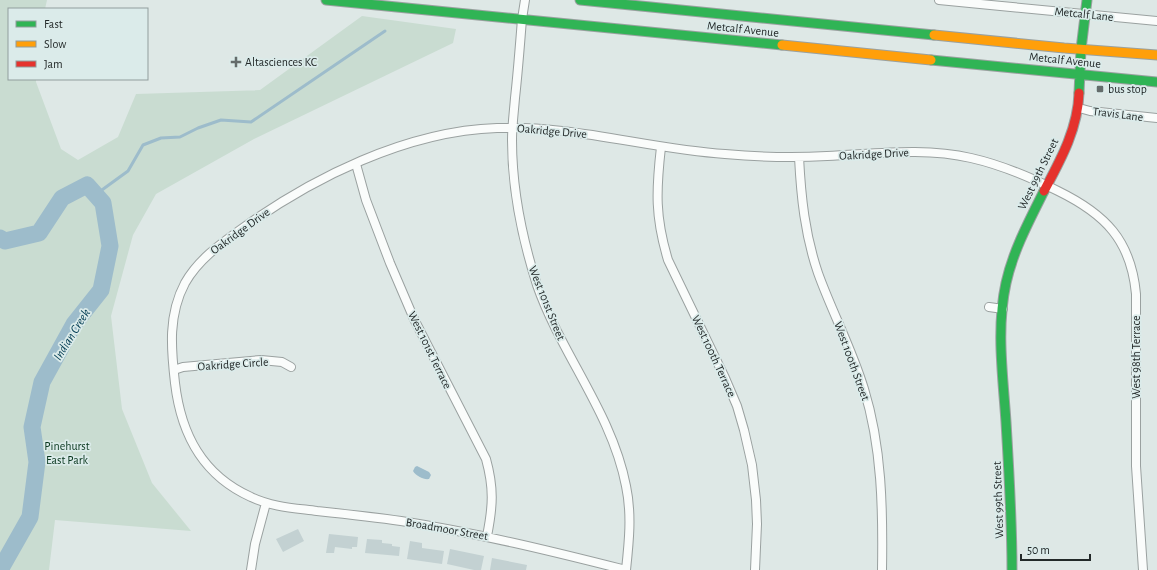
<svg xmlns="http://www.w3.org/2000/svg" width="1157" height="570" font-family="'Alegreya Sans',sans-serif">
	<style>
		.green { fill: #c9dcd1 }
		.water { fill: #9dbccb }
		.lines { fill: none; stroke-linecap: round; stroke-linejoin: round }
		.stream { stroke: #9dbccb; stroke-width: 3 }
		.river { stroke: #9dbccb; stroke-width: 17 }
		.building { fill: #c3d1d2 }
		.street-casing { stroke: #9aa1a0; stroke-width: 10 }
		.fast-casing { stroke: #9aa1a0; stroke-width: 11 }
		.slow-casing { stroke: #9aa1a0; stroke-width: 11 }
		.jam-casing { stroke: #9aa1a0; stroke-width: 11 }
		.street { stroke: #fafcfb; stroke-width: 8 }
		.fast { stroke: #30b455; stroke-width: 9 }
		.slow { stroke: #ff9f0a; stroke-width: 9 }
		.jam { stroke: #e5322d; stroke-width: 9 }
		.poi-dot { fill: #646c6b; stroke: #dbebea; stroke-width: 1.5 }
		.labels { text-anchor: middle; stroke-width: 3.5; stroke-linejoin: round; paint-order: stroke }
		.street-label { font-size: 12px; fill: #232929; stroke: #dbebea }
		.poi-label { font-size: 12px; fill: #232929; stroke: #dbebea; text-anchor: start }
		.park-label { font-size: 12px; fill: #08361d; stroke: #dbebea }
		.water-label { font-size: 13px; font-style: italic; fill: #003b52; stroke: #dbebea }
	</style>
	<rect width="100%" height="100%" fill="#dee8e6"/>
	<!-- green -->
	<path class="green" d="M0 0H47L45 9H9V79H36V82L61 149 78 160 118 137 136 94 260 90 362 16 456 29 453 43 254 139 156 194 133 235 111 316 122 409 152 483 191 531 55 520 49 570H0Z"/>
	<!-- water -->
	<path class="water" d="M417 466 429 472 431 475 429 479C424 480 416 476 413 471L415 467Z"/>
	<g class="lines">
		<!-- stream -->
		<path class="stream" d="M95 195 128 171 143 145 161 138 180 137 198 128 221 120 251 122 385 31"/>
		<!-- river -->
		<path class="river" d="M0 238 5 241 39 233 62 198 87 185 103 203 110 246 101 290 74 324 42 382 32 427 37 462 30 517 0 570"/>
	</g>
	<!-- building -->
	<path class="building" d="M298 529 304 541 283 552 276 539Z
		M329 534 358 537 357 547H352V549L335 547 334 553H326Z
		M367 539 382 540V543L392 544V546L400 547 399 556 365 553Z
		M410 541 422 543V548L444 551 442 564 407 559Z
		M450 549 484 556 481 570H474L447 564Z
		M492 558 527 565 526 570H490Z"/>
	<g class="lines">
		<defs>
			<path id="street" d="M525 0 522 19C520 45 518 71 515 98 514 111 512 126 512 140 512 189 522 238 537 285 561 354 612 413 626 486 632 514 629 542 626 570
				M939 0 1157 21
				M1079 108 1090 111 1157 118
				M661 147C656 191 655 217 668 260L725 378 737 406 744 430 752 465 756 500 757 524 755 570
				M799 157C801 197 805 235 818 273 832 312 852 349 864 389 882 447 883 510 882 570
				M356 164 366 200 390 263 414 319 486 459C494 488 493 506 487 536
				M989 307 1003 309
				M174 370 183 367 261 360 282 362 291 367
				M251 570 255 544 266 503
				M626 570C551 551 477 533 401 521 373 517 345 514 317 511 294 508 272 507 251 497 202 475 181 434 175 383 171 348 168 315 185 283 198 260 219 245 240 230 312 178 406 131 497 128 574 125 649 149 725 154 759 157 793 158 827 156 875 154 924 147 971 158 1002 165 1030 177 1058 191 1105 214 1131 240 1136 294V466L1143 570"/>
			<path id="fast" d="M326 0 782 45
				M580 0 934 35
				M931 60 1157 82
				M1079 93 1081 49 1087 0
				M1012 570C1012 521 1009 471 1006 422 1003 376 996 329 1006 283 1013 251 1029 221 1044 191"/>
			<path id="slow" d="M934 35 1064 48 1157 55
				M782 45 931 60"/>
			<path id="jam" d="M1044 191C1060 161 1078 129 1079 93"/>
		</defs>
		<!-- street casing -->
		<use href="#street" class="street-casing"/>
		<!-- fast casing -->
		<use href="#fast" class="fast-casing"/>
		<!-- slow casing -->
		<use href="#slow" class="slow-casing"/>
		<!-- jam casing -->
		<use href="#jam" class="jam-casing"/>
		<!-- street -->
		<use href="#street" class="street"/>
		<!-- fast -->
		<use href="#fast" class="fast"/>
		<!-- slow -->
		<use href="#slow" class="slow"/>
		<!-- jam -->
		<use href="#jam" class="jam"/>
	</g>
	<!-- markers -->
	<g class="poi-dot">
		<path d="M234 56h4v4h4v4h-4v4h-4v-4h-4v-4h4z"/>
		<rect x="1096" y="85" width="8" height="8" rx="2"/>
	</g>
	<g class="labels">
		<!-- street labels -->
		<g class="street-label">
			<text transform="translate(1084 14) rotate(6)" y="4">Metcalf Lane</text>
			<text transform="translate(743 29) rotate(6)" y="4">Metcalf Avenue</text>
			<text transform="translate(1065 60) rotate(6)" y="4">Metcalf Avenue</text>
			<text transform="translate(1118 114) rotate(7)" y="4">Travis Lane</text>
			<text transform="translate(552 131) rotate(5)" y="4">Oakridge Drive</text>
			<text transform="translate(874 154) rotate(-3)" y="4">Oakridge Drive</text>
			<text transform="translate(1038 174) rotate(-64)" y="4">West 99th Street</text>
			<text transform="translate(240 231) rotate(-36)" y="4">Oakridge Drive</text>
			<text transform="translate(547 303) rotate(68)" y="4">West 101st Street</text>
			<text transform="translate(430 350) rotate(64)" y="4">West 101st Terrace</text>
			<text transform="translate(714 356) rotate(65)" y="4">West 100th Terrace</text>
			<text transform="translate(1136 357) rotate(-90)" y="4">West 98th Terrace</text>
			<text transform="translate(852 361) rotate(70)" y="4">West 100th Street</text>
			<text transform="translate(233 364) rotate(-4)" y="4">Oakridge Circle</text>
			<text transform="translate(998 500) rotate(-92)" y="4">West 99th Street</text>
			<text transform="translate(447 529) rotate(10)" y="4">Broadmoor Street</text>
		</g>
		<!-- poi labels -->
		<g class="poi-label">
			<text x="245" y="66">Altasciences KC</text>
			<text x="1108" y="93">bus stop</text>
		</g>
		<!-- park labels -->
		<g class="park-label">
			<text x="67" y="450">Pinehurst<tspan x="67" dy="14">East Park</tspan></text>
		</g>
		<!-- water labels -->
		<g class="water-label">
			<text transform="translate(71 334) rotate(-58)" y="5">Indian Creek</text>
		</g>
	</g>
	<!-- legend -->
	<rect x="8" y="8" width="140" height="72" fill="#dbebea" stroke="#919d9d"/>
	<rect x="16" y="21" width="20" height="6" fill="#30b455" stroke="#919d9d"/>
	<text x="44" y="28" font-size="12" fill="#232929">Fast</text>
	<rect x="16" y="41" width="20" height="6" fill="#ff9f0a" stroke="#919d9d"/>
	<text x="44" y="48" font-size="12" fill="#232929">Slow</text>
	<rect x="16" y="61" width="20" height="6" fill="#e5322d" stroke="#919d9d"/>
	<text x="44" y="68" font-size="12" fill="#232929">Jam</text>
	<!-- scale -->
	<path d="M1021 554v6h69v-6" fill="none" stroke="#232929" stroke-width="2"/>
	<text x="1027" y="554" font-size="12" fill="#232929" stroke="#dbebea" stroke-width="3" paint-order="stroke">50 m</text>
</svg>
